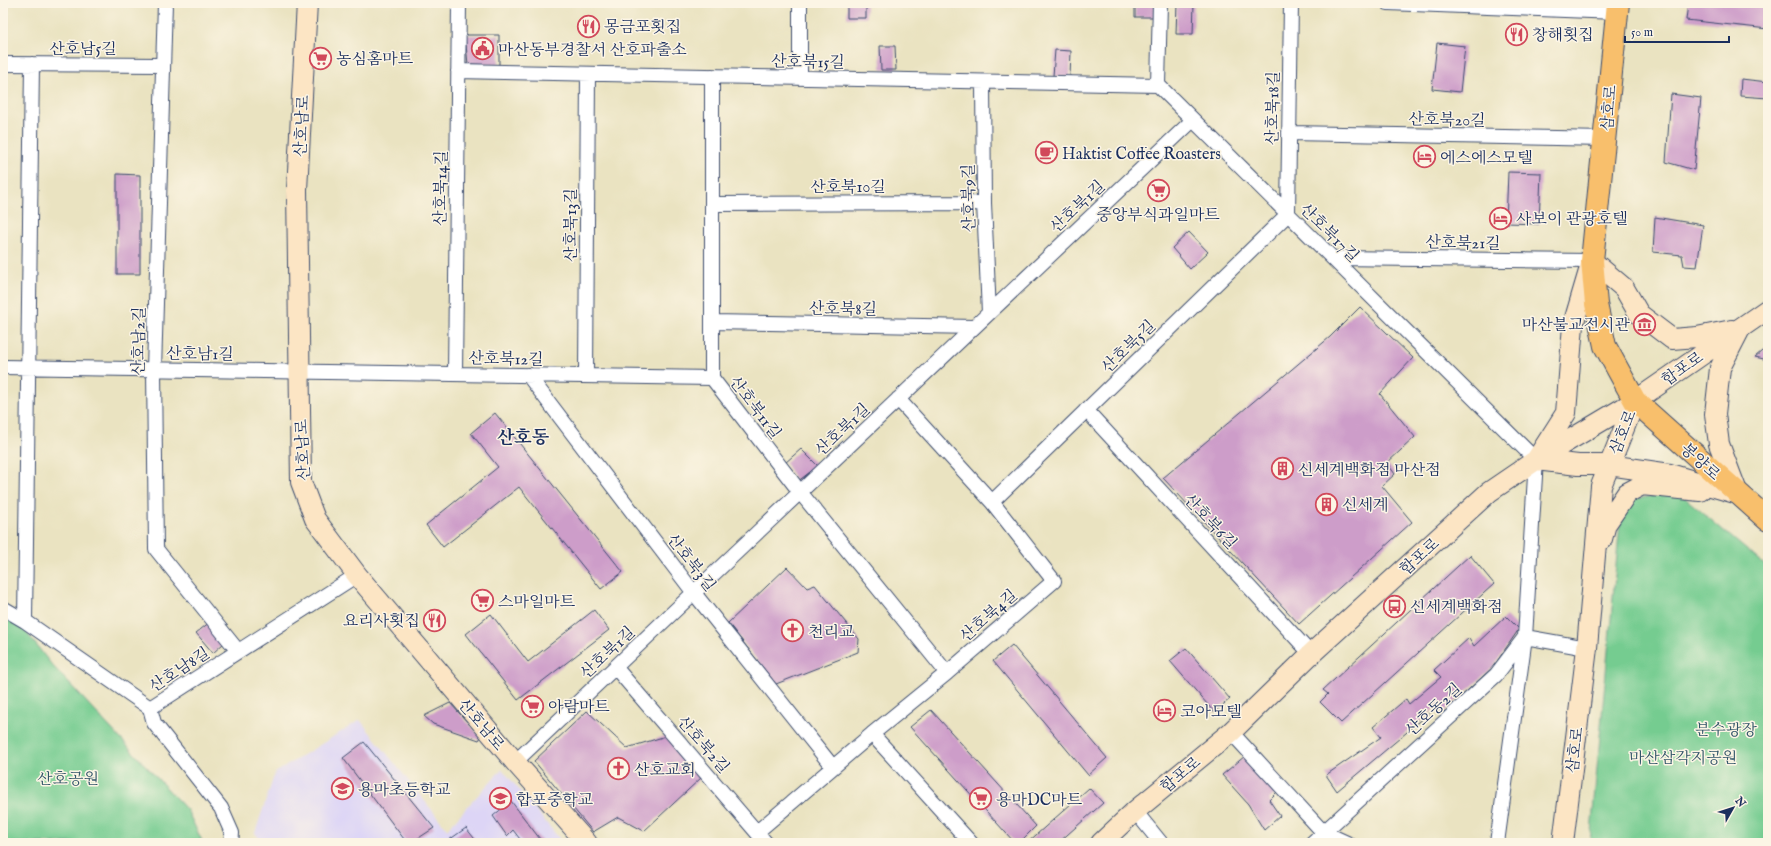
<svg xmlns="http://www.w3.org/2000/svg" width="1771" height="846" font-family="'IM FELL English','Noto Serif KR',serif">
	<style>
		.built { fill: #ddd5f6 }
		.green { fill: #75cc90; stroke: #487e77 }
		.building { fill: #cd9dc9 }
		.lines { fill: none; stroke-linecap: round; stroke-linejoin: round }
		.minor-casing { stroke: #3a4a6d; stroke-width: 16 }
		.secondary-casing { stroke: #3a4a6d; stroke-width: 22 }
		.primary-casing { stroke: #3a4a6d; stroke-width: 24 }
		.minor { stroke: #fff; stroke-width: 14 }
		.secondary { stroke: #fce5c4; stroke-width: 20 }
		.primary { stroke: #f8bf6c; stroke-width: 22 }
		.labels { text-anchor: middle; stroke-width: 3; stroke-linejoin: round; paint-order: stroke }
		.poi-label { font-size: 16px; fill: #1b2f5e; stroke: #fcf5e5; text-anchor: start }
		.street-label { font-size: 16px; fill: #1b2f5e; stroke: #fcf5e5 }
		.park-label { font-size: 16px; fill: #32566a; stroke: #fcf5e5 }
		.quarter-label { font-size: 18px; font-weight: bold; fill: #1b2f5e; stroke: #fcf5e5 }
	</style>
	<rect width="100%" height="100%" fill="#fcf5e5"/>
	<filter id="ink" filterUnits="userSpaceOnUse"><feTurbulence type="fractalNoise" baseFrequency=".025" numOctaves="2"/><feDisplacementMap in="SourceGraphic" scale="8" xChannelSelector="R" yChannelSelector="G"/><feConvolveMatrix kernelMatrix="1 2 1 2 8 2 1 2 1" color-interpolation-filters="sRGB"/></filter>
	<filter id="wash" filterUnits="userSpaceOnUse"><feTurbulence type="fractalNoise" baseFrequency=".012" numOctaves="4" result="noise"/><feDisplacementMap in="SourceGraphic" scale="16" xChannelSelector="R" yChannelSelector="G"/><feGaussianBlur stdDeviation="0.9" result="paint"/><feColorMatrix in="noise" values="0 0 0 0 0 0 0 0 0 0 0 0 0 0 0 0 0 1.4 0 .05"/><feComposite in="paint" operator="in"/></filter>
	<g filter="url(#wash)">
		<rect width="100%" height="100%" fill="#eae3c1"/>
		<!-- built -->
		<path class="built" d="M360 720 447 829 502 769 563 843H263L255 833 275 773Z"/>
		<!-- green -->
		<path class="green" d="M1678 492 1768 568V843H1590L1622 501Z
			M3 602 51 664 187 810 203 843H3Z"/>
		<g id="blocks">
			<!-- building -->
			<path class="building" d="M847 3H866V18H847Z
				M1135 3H1155V17H1135Z
				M1177 3H1194L1193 34H1176Z
				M1688 3H1768V29L1686 20Z
				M465 35H499V65L468 64Z
				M1437 43 1465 46 1460 92 1432 89Z
				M880 46H895L896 70H881Z
				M1055 50 1071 51 1070 77 1053 76Z
				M1741 79 1768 82V98L1740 96Z
				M1671 94 1701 98 1694 170 1666 162Z
				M1508 172 1541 173 1539 224 1506 223Z
				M117 174 140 175V274H117Z
				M1655 217 1703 225 1697 267 1684 266 1682 255 1653 252Z
				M1189 232 1208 252 1190 269 1172 248Z
				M1360 307 1413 358 1380 394 1415 437 1387 463 1395 474 1382 486 1412 522 1299 624 1163 478 1330 337Z
				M1768 346V360L1755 357Z
				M495 413 623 572 601 589 519 487 443 547 426 525 498 467 471 433Z
				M801 449 818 466 797 482 785 463Z
				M1470 555 1494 584 1341 723 1320 702 1328 694 1323 690Z
				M787 567 807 588 815 585 859 639 858 652 776 684 728 623Z
				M594 610 609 630 518 700 466 634 491 614 528 662Z
				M1506 616 1519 629 1493 667 1444 712 1438 706 1337 791 1326 775 1381 737 1373 727 1406 699 1409 704 1441 677 1434 670 1469 638 1474 646Z
				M210 622 224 643 213 653 196 633Z
				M1012 645 1107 758 1088 775 993 661Z
				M1186 648 1230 699 1214 712 1170 661Z
				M450 703 481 737 479 740 433 724 424 716Z
				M931 710 1036 826 1019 843H1015L910 727Z
				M587 711 627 748 666 736 702 777 644 831 618 817 593 832 534 761Z
				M364 742 434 828 411 843H407L343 758Z
				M1245 756 1278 791 1269 800 1280 816 1264 830 1248 804 1222 775Z
				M1089 788 1103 803 1058 843H1027Z
				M511 801 543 843H523L513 830 507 836 493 816Z
				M466 828 478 843H451L449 840Z"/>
		</g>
	</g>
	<g filter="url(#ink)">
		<use href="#blocks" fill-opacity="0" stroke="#3a4a6d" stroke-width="1"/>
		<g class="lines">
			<defs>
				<path id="minor" d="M165 3 154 370 156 549 238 651
					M1160 3 1158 85 1536 460 1525 637 1497 843
					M1388 3 1617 12
					M3 64 162 65
					M458 71 1158 85
					M712 76V378L800 492 947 673
					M800 78V3
					M983 82 984 203 989 313
					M1289 133 1605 139
					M712 204 984 203
					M1333 258 1592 261
					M712 322 974 327
					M3 367 712 378
					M455 374 459 3
					M528 375 694 593 832 766
					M586 376 588 74
					M898 399 992 502 1054 581 947 673 872 734 971 843
					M1086 410 1311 654
					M992 502 1288 214 1291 3
					M3 608 25 621 150 708
					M25 621 32 64
					M615 667 766 843
					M150 708 357 575
					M150 708 154 723 221 808 232 833 231 843
					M1231 732 1323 832 1347 843
					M515 762 1193 120
					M1135 811 1161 843
					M757 832 872 734
					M1312 843 1496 675 1525 637 1587 648"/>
				<path id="secondary" d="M307 3 297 190 301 482 315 519 357 575 515 762 587 843
					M1732 330 1697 337 1672 339 1639 314 1624 288 1592 261 1573 325 1566 413 1536 460 1578 465H1609L1670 474 1738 494
					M1738 494 1719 444 1715 414 1720 368 1739 331
					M1602 539 1606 524 1627 493 1642 485 1700 491
					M1101 843 1135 811 1231 732 1311 654 1489 492 1536 460 1635 401 1768 309
					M1563 843 1587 648 1601 486 1635 401"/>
				<path id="primary" d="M1618 3 1592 261 1596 304 1605 346 1635 401 1768 520"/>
			</defs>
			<!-- minor casing -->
			<use href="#minor" class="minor-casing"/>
			<!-- secondary casing -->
			<use href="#secondary" class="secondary-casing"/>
			<!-- primary casing -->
			<use href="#primary" class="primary-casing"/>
			<!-- minor -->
			<use href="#minor" class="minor"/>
			<!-- secondary -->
			<use href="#secondary" class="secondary"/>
			<!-- primary -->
			<use href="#primary" class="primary"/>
		</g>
	</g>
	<!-- icons -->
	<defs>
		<symbol id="restaurant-ring" viewBox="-11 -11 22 22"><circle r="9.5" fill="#fcf5e5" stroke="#d1495b" stroke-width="1.5"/><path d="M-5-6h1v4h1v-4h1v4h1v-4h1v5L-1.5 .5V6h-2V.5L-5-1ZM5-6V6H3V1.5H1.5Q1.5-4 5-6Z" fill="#d1495b"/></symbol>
		<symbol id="civic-ring" viewBox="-11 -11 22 22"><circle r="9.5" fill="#fcf5e5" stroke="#d1495b" stroke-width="1.5"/><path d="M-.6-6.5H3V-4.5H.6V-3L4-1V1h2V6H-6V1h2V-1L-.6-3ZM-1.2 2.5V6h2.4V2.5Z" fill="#d1495b"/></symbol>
		<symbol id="supermarket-ring" viewBox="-11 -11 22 22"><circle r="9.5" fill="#fcf5e5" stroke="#d1495b" stroke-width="1.5"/><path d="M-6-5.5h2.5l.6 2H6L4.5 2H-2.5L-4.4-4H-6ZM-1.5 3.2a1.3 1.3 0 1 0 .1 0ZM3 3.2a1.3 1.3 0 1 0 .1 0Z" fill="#d1495b"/></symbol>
		<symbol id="cafe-ring" viewBox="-11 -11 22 22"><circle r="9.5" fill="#fcf5e5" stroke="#d1495b" stroke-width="1.5"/><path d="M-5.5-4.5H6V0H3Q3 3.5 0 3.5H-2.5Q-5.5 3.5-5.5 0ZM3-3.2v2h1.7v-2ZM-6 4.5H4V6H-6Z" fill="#d1495b"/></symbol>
		<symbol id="hotel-ring" viewBox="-11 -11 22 22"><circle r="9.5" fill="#fcf5e5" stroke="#d1495b" stroke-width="1.5"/><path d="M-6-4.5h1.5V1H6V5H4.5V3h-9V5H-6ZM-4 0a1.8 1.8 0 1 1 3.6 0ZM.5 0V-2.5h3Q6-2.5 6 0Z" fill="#d1495b"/></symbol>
		<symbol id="museum-ring" viewBox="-11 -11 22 22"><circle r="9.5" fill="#fcf5e5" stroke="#d1495b" stroke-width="1.5"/><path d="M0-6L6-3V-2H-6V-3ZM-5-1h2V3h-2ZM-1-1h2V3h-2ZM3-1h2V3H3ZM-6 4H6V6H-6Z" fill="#d1495b"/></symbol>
		<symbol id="building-ring" viewBox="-11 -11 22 22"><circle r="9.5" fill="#fcf5e5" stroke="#d1495b" stroke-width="1.5"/><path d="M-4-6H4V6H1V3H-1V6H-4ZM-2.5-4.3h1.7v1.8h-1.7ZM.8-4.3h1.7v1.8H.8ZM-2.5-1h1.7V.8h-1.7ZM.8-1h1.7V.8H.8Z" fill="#d1495b"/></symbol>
		<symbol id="bus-ring" viewBox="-11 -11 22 22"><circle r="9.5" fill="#fcf5e5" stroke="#d1495b" stroke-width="1.5"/><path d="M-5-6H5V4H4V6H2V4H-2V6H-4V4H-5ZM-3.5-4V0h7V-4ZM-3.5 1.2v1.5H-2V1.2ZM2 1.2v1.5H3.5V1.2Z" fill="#d1495b"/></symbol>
		<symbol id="church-ring" viewBox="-11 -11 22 22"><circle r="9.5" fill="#fcf5e5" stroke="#d1495b" stroke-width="1.5"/><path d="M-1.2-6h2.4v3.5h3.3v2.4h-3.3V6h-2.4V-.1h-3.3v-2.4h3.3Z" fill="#d1495b"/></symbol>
		<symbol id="school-ring" viewBox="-11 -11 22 22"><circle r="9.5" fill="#fcf5e5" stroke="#d1495b" stroke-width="1.5"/><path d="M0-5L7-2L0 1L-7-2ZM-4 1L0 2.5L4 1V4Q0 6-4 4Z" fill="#d1495b"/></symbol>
	</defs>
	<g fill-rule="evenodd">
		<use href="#restaurant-ring" x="576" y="14" width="25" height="25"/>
		<use href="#restaurant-ring" x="1504" y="22" width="25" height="25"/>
		<use href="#civic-ring" x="470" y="36" width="25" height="25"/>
		<use href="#supermarket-ring" x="308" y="46" width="25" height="25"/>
		<use href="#cafe-ring" x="1034" y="140" width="25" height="25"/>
		<use href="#hotel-ring" x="1412" y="144" width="25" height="25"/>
		<use href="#supermarket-ring" x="1146" y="178" width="25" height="25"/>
		<use href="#hotel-ring" x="1488" y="206" width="25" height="25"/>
		<use href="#museum-ring" x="1632" y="312" width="25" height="25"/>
		<use href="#building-ring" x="1270" y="456" width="25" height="25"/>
		<use href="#building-ring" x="1314" y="492" width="25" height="25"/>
		<use href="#supermarket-ring" x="470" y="588" width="25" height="25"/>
		<use href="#bus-ring" x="1382" y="594" width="25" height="25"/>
		<use href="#restaurant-ring" x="422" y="608" width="25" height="25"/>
		<use href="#church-ring" x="780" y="618" width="25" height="25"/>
		<use href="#supermarket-ring" x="520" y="694" width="25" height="25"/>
		<use href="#hotel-ring" x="1152" y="698" width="25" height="25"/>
		<use href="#church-ring" x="606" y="756" width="25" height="25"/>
		<use href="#school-ring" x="330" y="776" width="25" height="25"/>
		<use href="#school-ring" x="488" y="786" width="25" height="25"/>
		<use href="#supermarket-ring" x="968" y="786" width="25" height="25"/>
	</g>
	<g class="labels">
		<!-- poi labels -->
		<g class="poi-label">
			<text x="604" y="32">몽금포횟집</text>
			<text x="1532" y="40">창해횟집</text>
			<text x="498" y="55">마산동부경찰서 산호파출소</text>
			<text x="336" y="64">농심홈마트</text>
			<text x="1062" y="159">Haktist Coffee Roasters</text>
			<text x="1440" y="163">에스에스모텔</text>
			<text x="1158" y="220" text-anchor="middle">중앙부식과일마트</text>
			<text x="1516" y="224">사보이 관광호텔</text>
			<text x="1630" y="330" text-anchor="end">마산불교전시관</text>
			<text x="1298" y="475">신세계백화점 마산점</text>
			<text x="1342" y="510">신세계</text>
			<text x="498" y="607">스마일마트</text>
			<text x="1410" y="612">신세계백화점</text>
			<text x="420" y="626" text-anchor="end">요리사횟집</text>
			<text x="808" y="637">천리교</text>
			<text x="548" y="712">아람마트</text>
			<text x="1180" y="717">코아모텔</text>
			<text x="634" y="775">산호교회</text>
			<text x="358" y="795">용마초등학교</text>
			<text x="516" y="805">합포중학교</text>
			<text x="996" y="805">용마DC마트</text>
		</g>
		<!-- street labels -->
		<g class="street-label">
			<text x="83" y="54">산호남5길</text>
			<text transform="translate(808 61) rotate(1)" y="6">산호북15길</text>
			<text transform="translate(1272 108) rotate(-89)" y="6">산호북18길</text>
			<text transform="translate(1608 108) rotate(-85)" y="6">삼호로</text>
			<text transform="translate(1447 119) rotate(1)" y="6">산호북20길</text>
			<text transform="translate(301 126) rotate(-87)" y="6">산호남로</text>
			<text x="848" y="192">산호북10길</text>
			<text transform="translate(440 188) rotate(-89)" y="6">산호북14길</text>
			<text transform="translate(968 198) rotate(-91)" y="6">산호북9길</text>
			<text transform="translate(1077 206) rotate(-43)" y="6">산호북1길</text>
			<text transform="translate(570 225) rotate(-90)" y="6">산호북13길</text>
			<text transform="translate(1330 232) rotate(45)" y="6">산호북17길</text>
			<text transform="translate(1463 242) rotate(1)" y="6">산호북21길</text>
			<text transform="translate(843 308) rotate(1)" y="6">산호북8길</text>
			<text transform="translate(138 341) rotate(-89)" y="6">산호남2길</text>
			<text transform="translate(1128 346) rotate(-44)" y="6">산호북5길</text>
			<text transform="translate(200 353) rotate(1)" y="6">산호남1길</text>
			<text transform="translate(506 358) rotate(1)" y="6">산호북12길</text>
			<text transform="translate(1682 368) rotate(-35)" y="6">합포로</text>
			<text transform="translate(756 407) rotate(53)" y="6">산호북11길</text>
			<text transform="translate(842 429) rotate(-43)" y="6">산호북1길</text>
			<text transform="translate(1622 432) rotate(-68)" y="6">삼호로</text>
			<text transform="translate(302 450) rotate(-93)" y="6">산호남로</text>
			<text transform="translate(1701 461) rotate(42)" y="6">봉양로</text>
			<text transform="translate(1211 521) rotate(47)" y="6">산호북6길</text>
			<text transform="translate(1419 556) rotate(-42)" y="6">합포로</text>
			<text transform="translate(692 562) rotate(52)" y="6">산호북3길</text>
			<text transform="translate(988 615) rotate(-41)" y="6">산호북4길</text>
			<text transform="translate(607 652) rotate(-43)" y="6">산호북1길</text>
			<text transform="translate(179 669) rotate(-33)" y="6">산호남8길</text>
			<text transform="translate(1433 709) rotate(-42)" y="6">산호동2길</text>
			<text transform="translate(482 724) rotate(50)" y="6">산호남로</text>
			<text transform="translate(704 744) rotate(49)" y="6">산호북2길</text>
			<text transform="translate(1574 750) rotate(-83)" y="6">삼호로</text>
			<text transform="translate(1180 774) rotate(-40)" y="6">합포로</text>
		</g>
		<!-- park labels -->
		<g class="park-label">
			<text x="1726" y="735">분수광장</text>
			<text x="1683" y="763">마산삼각지공원</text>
			<text x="68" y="784">산호공원</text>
		</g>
		<!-- quarter labels -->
		<g class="quarter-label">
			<text x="523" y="443">산호동</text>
		</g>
	</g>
	<!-- margin -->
	<rect width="1771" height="846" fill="none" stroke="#fcf5e5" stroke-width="16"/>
	<!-- north arrow -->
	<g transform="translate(1733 808) rotate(51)" stroke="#fcf5e5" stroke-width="3" paint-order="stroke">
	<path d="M0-3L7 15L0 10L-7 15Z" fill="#1b2f5e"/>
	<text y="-6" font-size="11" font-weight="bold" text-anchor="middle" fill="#1b2f5e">N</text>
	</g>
	<!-- scale -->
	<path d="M1625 36v6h104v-6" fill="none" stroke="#1b2f5e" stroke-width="2"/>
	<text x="1631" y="36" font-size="12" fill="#1b2f5e" stroke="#fcf5e5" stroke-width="3" paint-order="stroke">50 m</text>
</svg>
